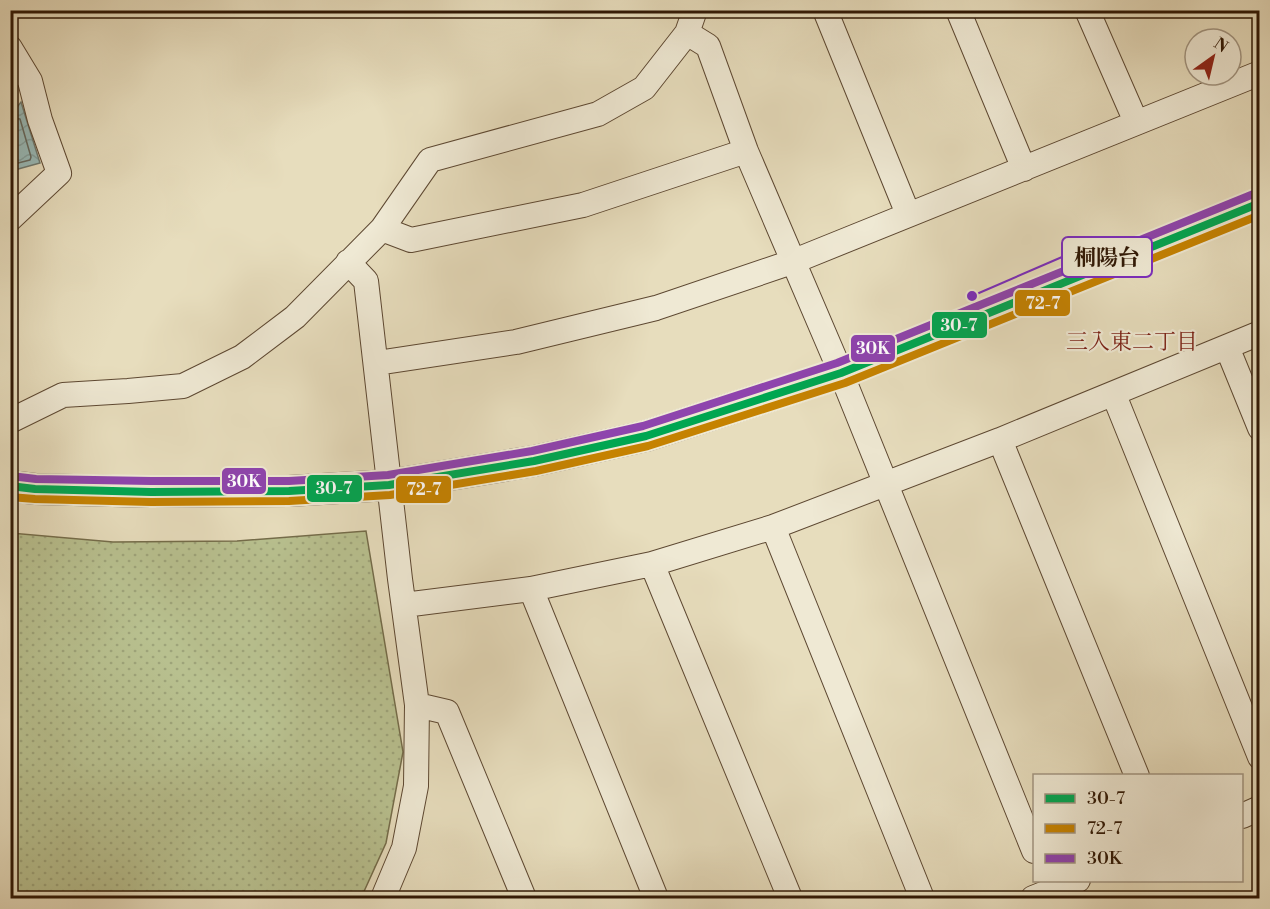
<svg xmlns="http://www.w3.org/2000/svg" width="1270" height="909" font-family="'Libre Bodoni','Noto Serif JP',serif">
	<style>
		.park { fill: url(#park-dots); stroke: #746c4a; stroke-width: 1.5 }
		.water { fill: url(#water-waves); stroke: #6e7970; stroke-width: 1.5 }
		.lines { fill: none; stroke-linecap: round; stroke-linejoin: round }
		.shore { stroke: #64685e; stroke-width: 1.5 }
		.minor-casing { stroke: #5d4832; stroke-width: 26 }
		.tertiary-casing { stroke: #5d4832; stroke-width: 32 }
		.minor { stroke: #efe9d4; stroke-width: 24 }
		.tertiary { stroke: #efe9d4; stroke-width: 30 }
		.bus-1-casing { stroke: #efe9d4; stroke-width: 12 }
		.bus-2-casing { stroke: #efe9d4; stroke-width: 12 }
		.bus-3-casing { stroke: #efe9d4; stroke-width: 12 }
		.bus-1 { stroke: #00a651; stroke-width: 8 }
		.bus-2 { stroke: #c58201; stroke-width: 8 }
		.bus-3 { stroke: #8e44ad; stroke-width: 8 }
		.labels { text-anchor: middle; stroke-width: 4.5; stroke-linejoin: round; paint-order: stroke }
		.neighbourhood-label { font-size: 22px; fill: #7a1f14; stroke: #efe9d4 }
		.leader { fill: none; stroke: #7b2cbf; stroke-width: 2 }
		.callout-dot { fill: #7b2cbf; stroke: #efe9d4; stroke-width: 2 }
		.callout { fill: #efe9d4; stroke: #7b2cbf; stroke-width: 2 }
		.callout-label { font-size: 22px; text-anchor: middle; font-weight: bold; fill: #2f1704 }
		.line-badge { stroke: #efe9d4; stroke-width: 2 }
		.badge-label { font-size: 16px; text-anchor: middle; font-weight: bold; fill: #fff }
	</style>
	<defs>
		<pattern id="park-dots" width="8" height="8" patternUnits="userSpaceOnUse" patternTransform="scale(1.5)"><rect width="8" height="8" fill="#b8c08f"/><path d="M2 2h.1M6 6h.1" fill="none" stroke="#9ea47a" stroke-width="1.8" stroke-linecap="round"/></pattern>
		<pattern id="water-waves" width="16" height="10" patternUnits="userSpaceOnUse" patternTransform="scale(1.5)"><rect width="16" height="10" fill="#98bab8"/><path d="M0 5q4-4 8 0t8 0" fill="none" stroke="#839f9d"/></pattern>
	</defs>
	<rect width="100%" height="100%" fill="#e7ddbd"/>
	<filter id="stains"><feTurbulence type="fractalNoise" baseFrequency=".00333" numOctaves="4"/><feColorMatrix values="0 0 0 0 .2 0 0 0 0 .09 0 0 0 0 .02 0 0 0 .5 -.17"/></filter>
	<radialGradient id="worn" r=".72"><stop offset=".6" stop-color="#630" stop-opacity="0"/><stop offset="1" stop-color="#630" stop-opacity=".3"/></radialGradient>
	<!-- park -->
	<path class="park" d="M366 531 403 752 386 843 361 898H11V533L113 542 237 541Z"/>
	<!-- water -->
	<path class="water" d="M21 102 40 163 11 171V115Z"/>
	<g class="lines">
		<!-- shore -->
		<path class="shore" d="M10 118 20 119 31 157 30 160 10 165"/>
		<defs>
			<path id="minor" d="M825 10 908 214
				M958 10 1024 169
				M1087 10 1136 122
				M687 33 708 46 746 151 841 373 1034 851
				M10 48 30 81 40 120 59 173 10 219
				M382 229 411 240 583 205 746 151
				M348 262 366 281 400 579 417 705 416 786 404 848 383 898
				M1227 347 1260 428
				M377 363 516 342 656 308 792 262 1260 73
				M1114 395 1260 757
				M10 421 63 395 128 391 183 386 242 357 295 317 382 229 430 160 598 114 644 88 687 33 695 10
				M1000 440 1137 776
				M773 527 922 898
				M652 564 790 898
				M531 589 656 898
				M404 605 531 589 652 564 773 527 1000 440 1260 333
				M417 705 447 712 524 898
				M1242 816 1260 808
				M1033 898 1078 880"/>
			<path id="tertiary" d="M10 486 35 489 151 492 289 491 389 485 534 461 646 436 841 373 1260 203"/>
		</defs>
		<!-- minor casing -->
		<use href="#minor" class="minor-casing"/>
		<!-- tertiary casing -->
		<use href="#tertiary" class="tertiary-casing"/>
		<!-- minor -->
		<use href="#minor" class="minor"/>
		<!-- tertiary -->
		<use href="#tertiary" class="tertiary"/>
		<defs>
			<path id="bus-1" d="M10 486 35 489 151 492 289 491 389 485 534 461 646 436 841 373 1260 203"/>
			<path id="bus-2" d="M10 497 35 499 151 502 289 501 390 495 536 471 648 446 845 383 1260 215"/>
			<path id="bus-3" d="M11 476 36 479 151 481H289L388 475 532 451 643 426 837 363 1256 193"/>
		</defs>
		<!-- bus-1 casing -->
		<use href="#bus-1" class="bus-1-casing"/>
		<!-- bus-2 casing -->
		<use href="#bus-2" class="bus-2-casing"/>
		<!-- bus-3 casing -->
		<use href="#bus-3" class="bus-3-casing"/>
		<!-- bus-1 -->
		<use href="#bus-1" class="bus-1"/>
		<!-- bus-2 -->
		<use href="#bus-2" class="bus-2"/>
		<!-- bus-3 -->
		<use href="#bus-3" class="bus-3"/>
	</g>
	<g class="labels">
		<!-- neighbourhood labels -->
		<g class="neighbourhood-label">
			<text x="1132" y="349">三入東二丁目</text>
		</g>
	</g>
	<!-- callouts -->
	<path class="leader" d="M972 296L1062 257"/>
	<circle class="callout-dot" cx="972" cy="296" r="6"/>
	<rect class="callout" x="1062" y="237" width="90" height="40" rx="6"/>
	<g class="callout-label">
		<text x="1107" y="265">桐陽台</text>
	</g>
	<g class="line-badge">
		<rect x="1014" y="289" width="57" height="28" rx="6" fill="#c58201"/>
		<rect x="931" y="311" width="57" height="28" rx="6" fill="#00a651"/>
		<rect x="850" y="334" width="46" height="29" rx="6" fill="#8e44ad"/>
		<rect x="221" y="467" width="46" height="28" rx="6" fill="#8e44ad"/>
		<rect x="306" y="474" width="57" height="29" rx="6" fill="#00a651"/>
		<rect x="395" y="475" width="57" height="29" rx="6" fill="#c58201"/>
	</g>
	<g class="badge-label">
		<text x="1043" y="309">72-7</text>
		<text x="959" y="331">30-7</text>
		<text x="873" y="354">30K</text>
		<text x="244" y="487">30K</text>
		<text x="334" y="494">30-7</text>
		<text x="424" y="495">72-7</text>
	</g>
	<!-- margin -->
	<rect width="1270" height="909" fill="none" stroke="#e7ddbd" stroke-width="36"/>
	<rect x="12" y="12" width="1246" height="885" fill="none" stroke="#2f1704" stroke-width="3"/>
	<rect x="18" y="18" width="1234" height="873" fill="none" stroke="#2f1704" stroke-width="1.5"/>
	<!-- legend -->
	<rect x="1033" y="774" width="210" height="108" fill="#efe9d4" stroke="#a29581" stroke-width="1.5"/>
	<rect x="1045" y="794" width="30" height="9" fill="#00a651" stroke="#a29581" stroke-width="1.5"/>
	<text x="1087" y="804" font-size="18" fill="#2f1704">30-7</text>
	<rect x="1045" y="824" width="30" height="9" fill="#c58201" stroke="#a29581" stroke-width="1.5"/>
	<text x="1087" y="834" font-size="18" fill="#2f1704">72-7</text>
	<rect x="1045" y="854" width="30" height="9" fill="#8e44ad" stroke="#a29581" stroke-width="1.5"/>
	<text x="1087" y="864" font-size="18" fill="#2f1704">30K</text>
	<!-- north arrow -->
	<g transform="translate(1213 57) rotate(34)"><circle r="28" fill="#efe9d4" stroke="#a29581" stroke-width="1.5"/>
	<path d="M0-4.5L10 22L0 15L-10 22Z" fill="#8f2418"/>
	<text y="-9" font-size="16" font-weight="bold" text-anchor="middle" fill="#2f1704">N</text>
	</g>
	<rect width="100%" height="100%" filter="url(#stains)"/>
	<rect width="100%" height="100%" fill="url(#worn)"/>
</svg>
